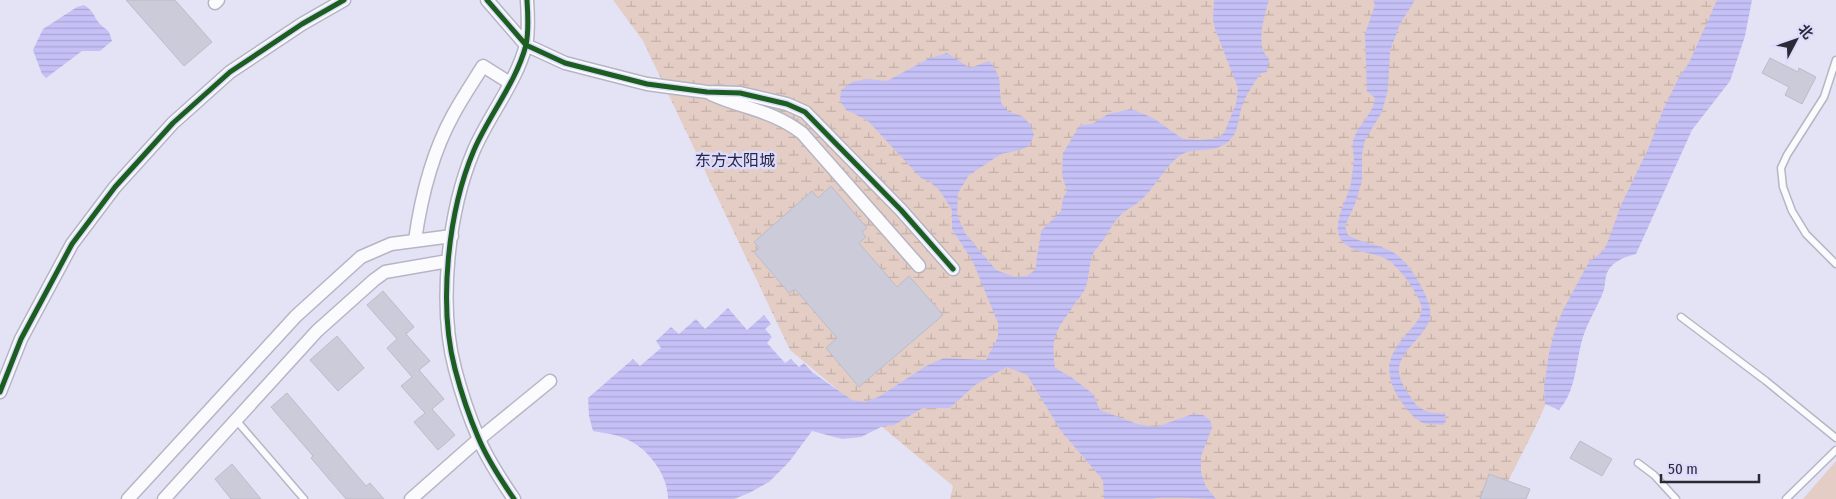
<svg xmlns="http://www.w3.org/2000/svg" width="1836" height="499" font-family="'Fira Sans Condensed','Noto Sans SC',sans-serif">
	<style>
		.wetland { fill: url(#wetland-marsh) }
		.green { fill: #e4cdc4 }
		.water { fill: url(#water-rules) }
		.building { fill: #cccbda; stroke: #bbbbca }
		.lines { fill: none; stroke-linecap: round; stroke-linejoin: round }
		.service-casing { stroke: #b6b5c4; stroke-width: 9 }
		.minor-casing { stroke: #b6b5c4; stroke-width: 15 }
		.service { stroke: #fbfbfe; stroke-width: 6 }
		.minor { stroke: #fbfbfe; stroke-width: 12 }
		.cycleway-casing { stroke: #dcdbfd; stroke-width: 8 }
		.cycleway { stroke: #1b5e20; stroke-width: 5 }
		.labels { text-anchor: middle; stroke-width: 5; stroke-linejoin: round; paint-order: stroke }
		.neighbourhood-label { font-size: 16px; fill: #282640; stroke: #dcdbfd }
	</style>
	<defs>
		<pattern id="wetland-marsh" width="20" height="14" patternUnits="userSpaceOnUse" patternTransform="scale(1.25)"><rect width="20" height="14" fill="#e4cdc4"/><path d="M1 5h8M5 5V1M11 12h8M15 12V8" fill="none" stroke="#c4b0a9"/></pattern>
		<pattern id="water-rules" width="6" height="5" patternUnits="userSpaceOnUse" patternTransform="scale(1.25)"><rect width="6" height="5" fill="#c5c1f6"/><path d="M0 2.5h6" fill="none" stroke="#a9a6d4"/></pattern>
	</defs>
	<rect width="100%" height="100%" fill="#e3e3f5"/>
	<!-- wetland -->
	<path class="wetland" d="M613 0H1729L1534 430 1499 499H950L953 486 790 350 643 41Z"/>
	<!-- green -->
	<path class="green" d="M1836 461V499H1803Z"/>
	<!-- water -->
	<path class="water" d="M1214 0H1269C1265 14 1254 48 1269 58L1267 72 1261 73C1254 83 1246 95 1242 106 1238 117 1239 129 1232 138 1217 156 1195 145 1179 156 1164 168 1156 186 1142 199 1136 205 1129 208 1123 213 1113 221 1109 233 1101 243 1099 246 1096 249 1094 252 1088 264 1090 278 1085 289 1083 294 1079 298 1076 302 1058 330 1050 332 1055 368L1071 377 1093 394 1100 410 1137 424 1156 427 1193 414 1203 415 1210 420 1212 428 1201 456V472L1206 487 1216 499C1205 499 1158 496 1152 499H1104L1103 480 1061 431 1027 375 1007 367 975 385 950 408H923L894 425 881 427 861 437 842 439 812 431 789 462 769 482 749 493 734 499H668C668 474 647 447 624 438 614 434 603 433 593 431L589 416 588 398 633 359 640 366 661 348 656 341 671 327 679 334 696 319 705 329 728 308 747 330 764 315 771 324 765 329 772 337 767 343 785 363 791 359 799 367 804 363 812 372 852 400 865 402 880 396 926 366 944 358 986 360 998 337V323L973 262 952 229V210L940 191 929 181 921 178 867 120 846 110 840 101 841 90 852 82 866 79 887 81 928 59 947 53 970 68 989 61 994 67 999 77 1001 103 1009 112 1022 116 1030 124 1034 135 1029 146 1020 150 1001 154 969 175 958 193 957 214 965 233 996 270 1015 277 1027 276 1036 269C1036 255 1040 245 1041 231L1061 211 1063 198 1067 191 1062 175 1063 153 1080 125 1092 124 1108 114 1131 109 1153 118 1183 139 1200 140 1210 139H1216L1224 133 1236 104 1238 88 1215 29 1213 20Z
		M1373 0H1415L1400 24 1390 51 1388 89 1382 112 1365 140 1362 154V181L1355 204 1345 226 1348 235C1361 243 1377 244 1391 251 1407 259 1427 291 1430 309 1435 331 1401 347 1399 368 1398 378 1405 389 1410 396 1418 411 1430 414 1445 413L1446 421 1443 425C1437 424 1426 425 1421 422 1412 417 1405 407 1400 400 1365 347 1428 330 1421 305 1417 292 1397 263 1384 258 1369 251 1340 252 1338 231 1336 215 1348 198 1351 183 1352 176 1353 168 1354 160 1354 153 1351 145 1354 138 1358 127 1365 121 1370 112 1373 108 1374 103 1375 98L1367 91 1365 34 1375 5Z
		M1717 0H1752L1745 36 1730 81 1692 130 1636 254C1624 257 1610 262 1606 276 1605 282 1605 288 1602 295 1596 309 1588 322 1583 337 1575 363 1577 389 1559 410L1545 404 1544 387 1549 353 1555 329 1563 310 1589 262 1602 252 1607 244 1621 205 1649 147 1663 110 1679 77 1689 63Z
		M84 5C95 12 93 16 100 24 109 33 108 27 112 41L100 51H82L46 78 42 74 33 50 43 29 77 7Z"/>
	<!-- building -->
	<path class="building" d="M126 0H175L212 42 184 66Z
		M1770 58 1798 72 1799 68 1816 77 1802 104 1785 95 1789 87 1762 73Z
		M831 186 867 228 862 232 866 237 859 243 897 287 909 276 943 315 859 387 826 348 837 338 795 289 789 293 754 252 759 248 754 242 812 191 818 198Z
		M383 291 414 327 406 334 430 361 419 370 444 399 432 409 455 435 438 450 414 422 425 413 401 386 412 377 387 348 397 339 367 305Z
		M337 336 364 368 338 391 310 360Z
		M287 393 366 486 370 483 384 499H346L311 458 313 456 271 407Z
		M1580 441 1612 459 1602 476 1570 458Z
		M232 464 261 499H231L215 479Z
		M1489 474 1530 489 1526 499H1480Z"/>
	<g class="lines">
		<defs>
			<path id="service" d="M1836 60 1824 97 1787 155 1781 168 1783 187 1792 211 1806 234 1836 264
				M1681 317 1766 381 1836 438
				M236 420 304 499
				M1638 463 1654 475 1676 499
				M1786 499 1836 450"/>
			<path id="minor" d="M487 0 526 45 565 63 647 84 707 92 740 93 787 104 805 112 901 210 953 269
				M215 3 218 0
				M711 94C744 109 772 110 802 133L919 266
				M415 240C421 198 432 153 453 115 462 98 473 82 483 66L510 83
				M0 392 21 339 72 244 115 187 173 123 230 72 302 24 344 0
				M128 499 296 316 361 257 391 244 452 236
				M164 499 317 331 374 280 385 272 448 261
				M411 499 479 439 550 381
				M514 499C501 480 487 459 478 437 469 416 461 392 455 369 438 305 448 211 474 150 489 115 516 83 526 45 529 31 528 15 527 0"/>
		</defs>
		<!-- service casing -->
		<use href="#service" class="service-casing"/>
		<!-- minor casing -->
		<use href="#minor" class="minor-casing"/>
		<!-- service -->
		<use href="#service" class="service"/>
		<!-- minor -->
		<use href="#minor" class="minor"/>
		<defs>
			<path id="cycleway" d="M487 0 526 45 565 63 647 84 707 92 740 93 787 104 805 112 901 210 953 269
				M0 392 21 339 72 244 115 187 173 123 230 72 302 24 344 0
				M514 499C501 480 487 459 478 437 469 416 461 392 455 369 438 305 448 211 474 150 489 115 516 83 526 45 529 31 528 15 527 0"/>
		</defs>
		<!-- cycleway casing -->
		<use href="#cycleway" class="cycleway-casing"/>
		<!-- cycleway -->
		<use href="#cycleway" class="cycleway"/>
	</g>
	<g class="labels">
		<!-- neighbourhood labels -->
		<g class="neighbourhood-label">
			<text x="735" y="166">东方太阳城</text>
		</g>
	</g>
	<!-- north arrow -->
	<g transform="translate(1796 40) rotate(49)" stroke="#dcdbfd" stroke-width="4" paint-order="stroke">
	<path d="M0-4L9 19L0 12L-9 19Z" fill="#2a2936"/>
	<text y="-8" font-size="14" font-weight="bold" text-anchor="middle" fill="#2a2936">北</text>
	</g>
	<!-- scale -->
	<path d="M1661 474v8h98v-8" fill="none" stroke="#2a2936" stroke-width="2.5"/>
	<text x="1668" y="474" font-size="15" fill="#2a2936" stroke="#dcdbfd" stroke-width="4" paint-order="stroke">50 m</text>
</svg>
